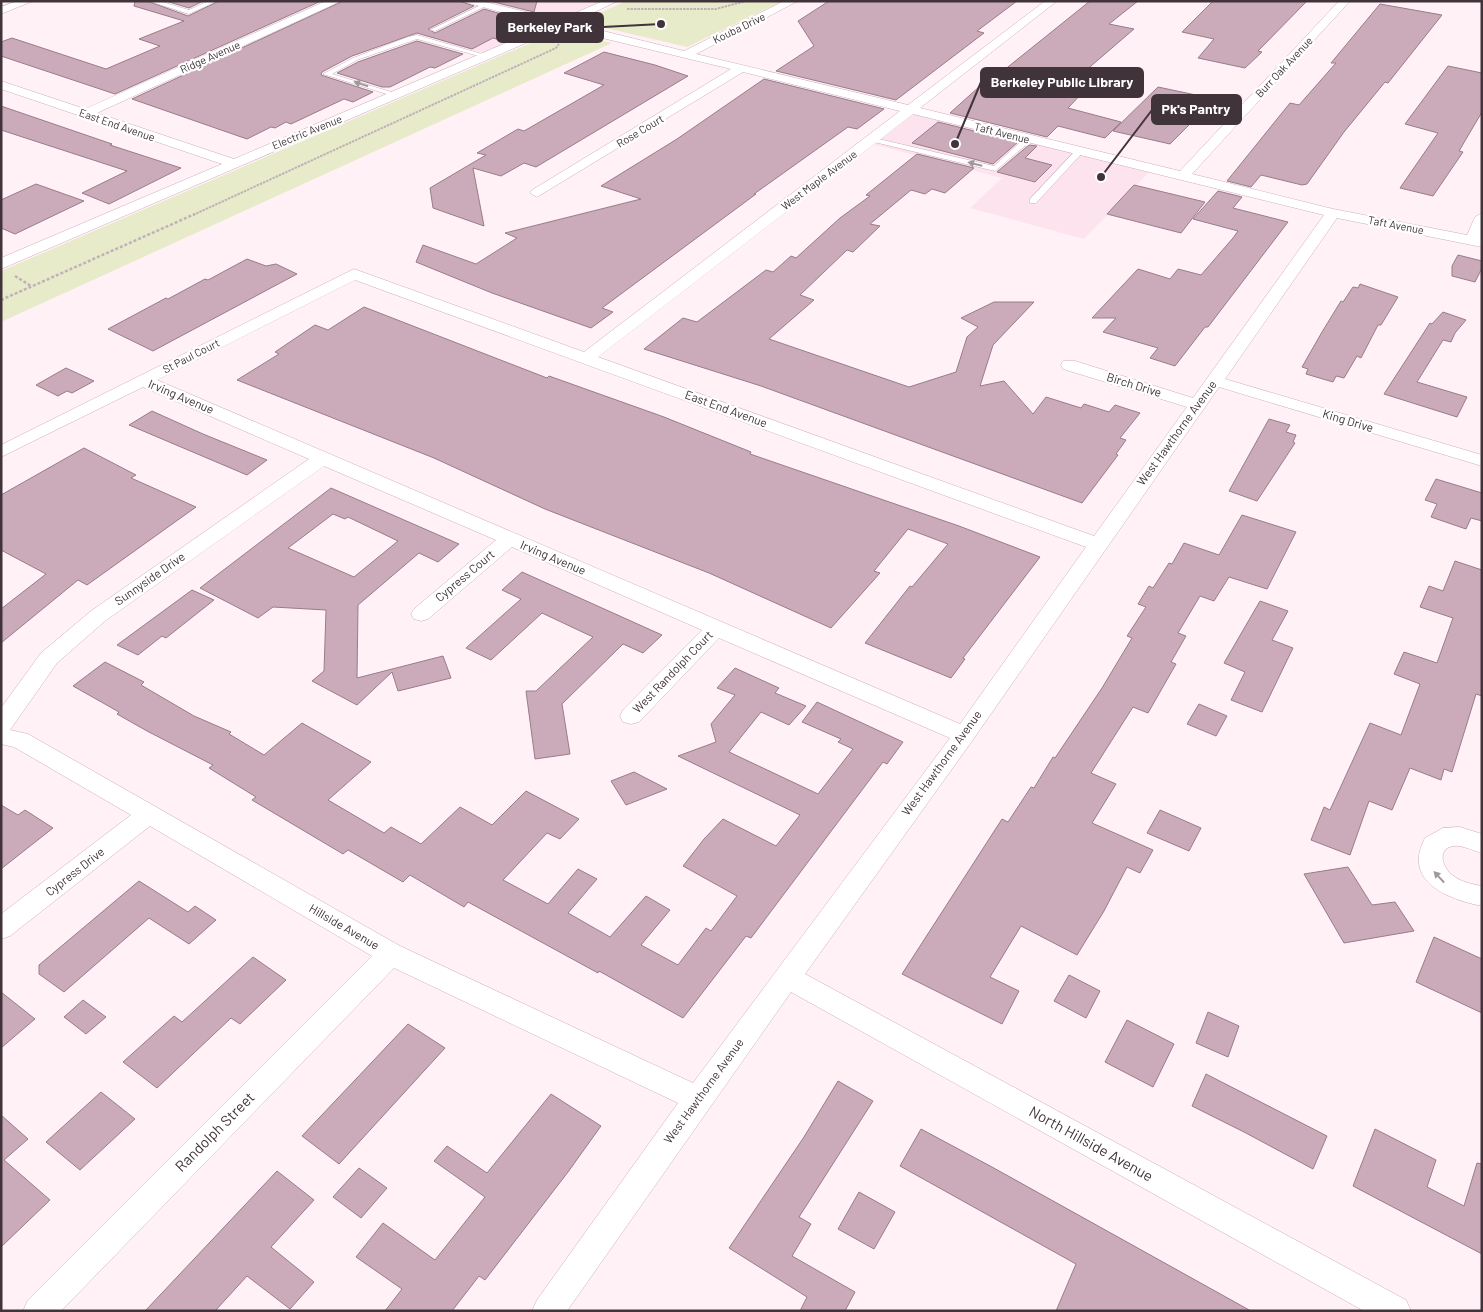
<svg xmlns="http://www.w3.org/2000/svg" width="1483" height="1312" font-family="Barlow,sans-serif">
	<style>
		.built { fill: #fde3ee }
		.green { fill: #e8ebca }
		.building { fill: #cbabb9; stroke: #9a7c89; fill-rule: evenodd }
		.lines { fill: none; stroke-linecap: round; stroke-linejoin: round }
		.service-casing { stroke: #ceaebc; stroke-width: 1 }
		.minor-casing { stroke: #ceaebc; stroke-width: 1 }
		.path-far1 { stroke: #bfb1b7; stroke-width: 2; stroke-dasharray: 2.5 1; stroke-linecap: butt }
		.path { stroke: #bfb1b7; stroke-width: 2.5; stroke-dasharray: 3 2; stroke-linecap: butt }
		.service { fill: #fff; fill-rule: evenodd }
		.minor { fill: #fff; fill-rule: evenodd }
		.oneway { fill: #a0999c }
		.labels { text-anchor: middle; stroke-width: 4.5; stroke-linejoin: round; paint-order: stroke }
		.far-street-label { font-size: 11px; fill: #403339; stroke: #fff }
		.street-label { font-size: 12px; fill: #403339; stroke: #fff }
		.near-street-label { font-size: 15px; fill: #403339; stroke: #fff }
		.leader { fill: none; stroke: #403339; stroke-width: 2 }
		.callout-dot { fill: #403339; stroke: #fff; stroke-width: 2 }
		.callout { fill: #403339; stroke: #403339; stroke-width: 2 }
		.callout-label { font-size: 14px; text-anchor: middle; font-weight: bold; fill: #fff }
	</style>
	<rect width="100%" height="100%" fill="#fff1f6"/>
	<!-- built -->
	<path class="built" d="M470 1H610L488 54 440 41 502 9Z
		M905 111 1150 171 1084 239 970 208 1002 178 865 142Z"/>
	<!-- green -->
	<path class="green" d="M626 1H783L687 47 584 23V20Z
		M556 32H562L612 43 1 322V271Z"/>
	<!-- building -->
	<path class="building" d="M135 1H147L188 16 219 1H321L115 94 1 56V42L12 38 106 69 160 46 139 39 184 21 134 6Z
		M166 1H203L189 8Z
		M343 1H459L474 6 428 29 435 33 484 9 532 23 531 30 504 41 493 38 472 49 417 33 352 56 322 72 321 75 373 92 353 102 344 99 291 124 286 122 275 128 271 127 247 139 132 99Z
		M490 1H537L534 12Z
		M829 1H1017L977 31 984 33 896 100 776 71 814 46 798 21Z
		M1090 1H1138L1109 24 1134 29 1084 72 1099 75 1068 108 1121 122 1105 138 1058 126 1047 137 950 113 980 86 983 87Z
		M1213 1H1307L1258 51 1262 52 1245 68 1198 58 1214 39 1182 32Z
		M1380 4 1442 15 1388 83 1385 82 1344 132 1307 184 1302 185 1261 175 1251 187 1227 181 1290 103 1299 105 1336 63H1331Z
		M417 41 463 54 435 68 430 67 390 87H382L337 73 358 62Z
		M604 52 655 65 688 76 536 167 524 163 501 176 473 168 484 226 433 208 430 188 486 155 477 153 518 129 524 131 604 85 564 73Z
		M1448 66 1482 73V112L1459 151 1463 152 1433 196 1400 188 1438 133 1405 124Z
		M764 79 884 109 857 129 848 127 754 194H756L602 308 613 312 591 328 492 293 416 262 423 245 476 264 517 238 505 233 641 199 601 186 677 139Z
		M1158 87 1215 99 1170 144 1113 131Z
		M1 106 112 144 110 145 181 168 109 204 82 193 127 171 1 130Z
		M938 122 1018 142 993 164 912 143Z
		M1029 145 1037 146 1025 158 1052 165 1035 182 997 172Z
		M917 154 974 168 945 193 932 189 925 194 911 190 870 224 880 226 853 252 847 250 800 295 814 300 769 339 909 387 956 372 967 337 978 327 961 318 994 302H1034L993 345 980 386 1004 381 1033 414 1046 397 1081 408 1084 404 1109 412 1115 405 1140 413 1120 438 1126 440 1116 454 1118 455 1082 503 761 386 644 349 683 318 697 322 766 270 773 272 791 256 796 258 840 218 870 196 866 195Z
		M36 184 84 201 15 234 1 228V200Z
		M1134 185 1205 202 1181 233 1107 214Z
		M1218 191 1242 197 1233 208 1288 222 1208 327H1205L1175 366 1150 358 1158 348 1103 332 1116 318H1092L1138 269 1170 279 1178 269 1201 275 1233 238 1238 231 1193 219Z
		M1458 255 1482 261V268L1475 282 1452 276V266Z
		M247 259 266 266 276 264 297 274 153 351 108 329 166 298 168 299 205 279 208 280Z
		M1360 284 1398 297 1381 325H1378L1361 358 1357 356 1344 378 1336 376 1333 382 1306 374 1308 369 1302 367 1322 332 1341 301 1343 302 1353 287 1358 288Z
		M364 307 547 378 549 376 664 417 751 452 750 454 959 526 1040 557 963 658 965 659 951 678 865 643 910 586 912 587 948 544 908 529 874 571 880 573 831 628 709 573 545 509 434 458 237 380 279 354 275 352 315 325 328 330Z
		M1443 312 1466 320 1455 333 1451 342 1443 340 1417 382 1467 397 1457 417 1384 394 1430 323 1432 324Z
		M66 368 94 381 72 393 67 391 58 396 36 385Z
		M152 411 203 434 267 460 247 475 129 425Z
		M1269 419 1290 425 1286 432 1296 435 1293 442 1295 443 1257 501 1229 491Z
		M84 448 136 475 131 478 196 507 87 585 78 580 1 643V609L46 574 1 550V495Z
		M1436 479 1482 493V521L1471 518 1466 529 1431 517 1437 504 1425 500Z
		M331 488 459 544 438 562 419 553 358 605 357 678 443 656 451 678 398 691 392 672 357 705 312 681 324 671 326 610 273 607 258 618 200 588ZM333 514 345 519 348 517 398 541 354 577 288 548Z
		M1242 515 1296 532 1267 589 1229 577 1214 601 1200 596 1178 633 1186 636 1171 662 1176 664 1148 713 1133 707 1091 773 1116 784 1092 823 1153 850 1140 873 1127 867 1104 911 1077 955 1021 926 990 977 1019 991 1002 1024 902 974 1002 819 1008 822 1031 787 1034 788 1053 757 1055 758 1102 688 1132 638 1127 636 1146 607 1138 604 1149 586 1153 588 1169 563 1172 564 1184 543 1219 555Z
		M1455 561 1482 570V696L1476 694 1452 772 1444 769 1441 780 1410 768 1392 810 1369 801 1350 855 1311 840 1324 807 1330 810 1370 723 1401 735 1420 684 1394 674 1404 652 1437 663 1453 618 1420 607 1429 586 1443 591Z
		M522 572 662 635 643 653 623 644 562 704 570 754 535 759 526 691H536L593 637 542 613 491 660 466 648 521 599 502 590Z
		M192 590 214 600 166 638 162 636 138 655 117 645Z
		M1260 601 1288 611 1272 640 1293 648 1262 712 1231 700 1245 672 1224 663Z
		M105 662 144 682 141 685 194 716 231 732 229 734 264 755 302 723 371 762 328 800 384 833 391 827 421 844 460 807 492 825 526 791 579 819 560 839 547 833 503 880 548 904 578 869 597 879 568 913 610 937 646 896 670 910 641 945 678 965 706 928 711 931 737 896 683 866 704 839 723 819 776 846 800 815 678 756 716 742 711 724 735 695 717 688 735 668 779 688 775 693 806 706 789 725 761 712 729 752 818 794 853 749 838 742 841 739 802 722 817 702 903 742 887 764 883 762 751 938 746 936 683 1018 599 971 598 973 468 902 464 907 410 875 403 882 348 850 343 854 252 800 256 797 209 768 213 765 147 731 117 714 119 712 73 686Z
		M1199 704 1227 716 1216 736 1187 724Z
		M634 772 667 789 626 805 611 781Z
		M1 805 18 815 25 810 53 828 1 869Z
		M1160 810 1201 828 1189 851 1147 833Z
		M1348 867 1372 905 1395 902 1414 931 1344 943 1304 874Z
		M139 881 188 912 195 906 216 920 189 944 149 918 64 992 39 974V965Z
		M1434 937 1482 959V1013L1416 982Z
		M253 957 286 980 240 1024 231 1018 157 1088 123 1062 174 1016 182 1022Z
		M1069 975 1100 991 1086 1018 1054 1001Z
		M1 992 35 1019 1 1048Z
		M83 1000 106 1017 86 1034 64 1017Z
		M1208 1012 1239 1026 1228 1057 1196 1043Z
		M1127 1020 1174 1044 1153 1087 1105 1062Z
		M408 1024 445 1048 339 1164 302 1136Z
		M1206 1074 1327 1136 1313 1169 1244 1132 1192 1106Z
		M838 1081 873 1101 799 1217 811 1224 792 1256 855 1292 845 1311H800L807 1297 729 1248 804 1137Z
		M101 1092 135 1119 80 1170 46 1142Z
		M551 1094 601 1126 568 1172 485 1280 479 1276 452 1311H385L402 1289 356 1257 383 1223 435 1260 485 1197 434 1161 447 1146 487 1173Z
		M1 1115 28 1139 4 1160 50 1200 1 1247Z
		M921 1129 992 1167 1251 1311H1056L1076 1264 900 1166Z
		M1375 1129 1436 1160 1427 1187 1464 1206 1477 1163 1482 1164V1254L1353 1186Z
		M359 1168 387 1188 361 1218 333 1197Z
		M277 1171 314 1200 271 1247 314 1282 290 1309 247 1276 215 1311H145Z
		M859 1192 895 1212 874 1249 838 1229Z"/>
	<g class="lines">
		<defs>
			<path id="service" d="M149 1H159L189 10 208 1H217L189 14Z
				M481 5 486 6 435 31 430 30Z
				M417 35 489 56 486 58 417 39 357 60 332 74 398 94V96L396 97 323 74 353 58 408 37Z
				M870 137 994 166 1026 137 1033 139 995 171 870 141Z
				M1076 150 1083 152 1036 203H1030V199Z"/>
			<path id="minor" d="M17 1H33L1 14V7Z
				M326 1H341L97 113 234 159 548 25 461 1H481L559 20 603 1H618L571 23 684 51 784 1H798L696 54 908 105 1045 1H1057L920 108 1180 171 1339 1H1350L1192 174 1333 209 1467 235 1475 217 1482 213V247L1337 218 1225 379 1482 455V466L1219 387 972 741 805 974 1406 1300 1411 1311H1364L791 992 567 1311H532L537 1300 678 1103 394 968 61 1311H23L28 1300 372 956 150 826 10 936 1 939V914L131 815 14 747 1 744V708L41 653 91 611 309 459 143 387 1 457V445L354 269 584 352 900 111 743 72 537 197 530 193 532 190 731 69 561 28 1 269V258L222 164 1 89V81L85 109ZM913 114 1324 215 1193 398 1075 361H1063L1061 365 1063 369 1187 407 1094 536 598 357ZM355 280 1086 547 960 724 157 380ZM324 466 496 540 414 609 411 614 414 619 421 621 428 619 512 547 702 630 623 710 620 716 623 722 631 724 639 722 719 638 950 738 693 1083 400 946 28 734 10 730 57 663 105 621Z
				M1460 827 1482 834V853C1475 851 1466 847 1459 846 1438 844 1439 864 1452 875 1461 882 1471 884 1482 886V906C1448 899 1402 882 1425 838L1443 828Z"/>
		</defs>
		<!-- service casing -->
		<use href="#service" class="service-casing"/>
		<!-- minor casing -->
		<use href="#minor" class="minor-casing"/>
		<!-- path-far1 -->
		<path class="path-far1" d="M627 9H716L746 1
			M193 215 556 48 559 44"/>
		<!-- path -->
		<path class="path" d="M15 276 31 286
			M1 300 195 214"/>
		<!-- service -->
		<use href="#service" class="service"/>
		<!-- minor -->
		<use href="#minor" class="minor"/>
	</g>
	<!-- one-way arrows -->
	<defs><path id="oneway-solid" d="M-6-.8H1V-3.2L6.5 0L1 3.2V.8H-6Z" transform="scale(1.25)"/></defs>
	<g class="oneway">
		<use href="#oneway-solid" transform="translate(361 84) rotate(-163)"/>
		<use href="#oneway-solid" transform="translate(975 164) rotate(-166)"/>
		<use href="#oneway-solid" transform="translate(1439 877) rotate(-133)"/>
	</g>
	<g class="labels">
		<!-- far-street labels -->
		<g class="far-street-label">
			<text transform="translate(739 28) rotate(-26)" y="4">Kouba Drive</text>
			<text transform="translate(210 57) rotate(-24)" y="4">Ridge Avenue</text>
			<text transform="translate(1284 67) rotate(-47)" y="4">Burr Oak Avenue</text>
			<text transform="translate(117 125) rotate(19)" y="4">East End Avenue</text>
			<text transform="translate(640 131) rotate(-31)" y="4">Rose Court</text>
			<text transform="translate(307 132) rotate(-22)" y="4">Electric Avenue</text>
			<text transform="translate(1002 133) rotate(14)" y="4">Taft Avenue</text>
			<text transform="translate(819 180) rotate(-37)" y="4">West Maple Avenue</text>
			<text transform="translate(1396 225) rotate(11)" y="4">Taft Avenue</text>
			<text transform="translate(191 356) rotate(-27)" y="4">St Paul Court</text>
		</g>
		<!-- street labels -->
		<g class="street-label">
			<text transform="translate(1134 385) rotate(17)" y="4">Birch Drive</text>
			<text transform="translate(181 397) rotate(23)" y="4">Irving Avenue</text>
			<text transform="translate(726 409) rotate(20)" y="4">East End Avenue</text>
			<text transform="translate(1348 421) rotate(17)" y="4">King Drive</text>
			<text transform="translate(1177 433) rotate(-54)" y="4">West Hawthorne Avenue</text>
			<text transform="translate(553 558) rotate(23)" y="4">Irving Avenue</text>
			<text transform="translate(465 576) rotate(-40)" y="4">Cypress Court</text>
			<text transform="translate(150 579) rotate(-35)" y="4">Sunnyside Drive</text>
			<text transform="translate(673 672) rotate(-46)" y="4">West Randolph Court</text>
			<text transform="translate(942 763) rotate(-54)" y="4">West Hawthorne Avenue</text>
			<text transform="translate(75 872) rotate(-38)" y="4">Cypress Drive</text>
			<text transform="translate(344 927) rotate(30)" y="4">Hillside Avenue</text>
			<text transform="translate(704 1091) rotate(-54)" y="4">West Hawthorne Avenue</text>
		</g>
		<!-- near-street labels -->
		<g class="near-street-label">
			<text transform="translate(215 1132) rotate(-45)" y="5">Randolph Street</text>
			<text transform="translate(1091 1144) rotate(29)" y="5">North Hillside Avenue</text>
		</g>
	</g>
	<!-- callouts -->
	<path class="leader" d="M661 24L603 27M955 144L981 82M1101 177L1152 110"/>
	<g class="callout-dot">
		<circle cx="661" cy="24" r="5"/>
		<circle cx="955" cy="144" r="5"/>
		<circle cx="1101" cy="177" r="5"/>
	</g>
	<g class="callout">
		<rect x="497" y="13" width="106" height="29" rx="5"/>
		<rect x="981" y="68" width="162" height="29" rx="5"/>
		<rect x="1152" y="95" width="89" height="29" rx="5"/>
	</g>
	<g class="callout-label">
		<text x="550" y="32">Berkeley Park</text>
		<text x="1062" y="87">Berkeley Public Library</text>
		<text x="1196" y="114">Pk's Pantry</text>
	</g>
	<!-- border -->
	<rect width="1483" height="1312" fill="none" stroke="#403339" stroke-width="5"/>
</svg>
